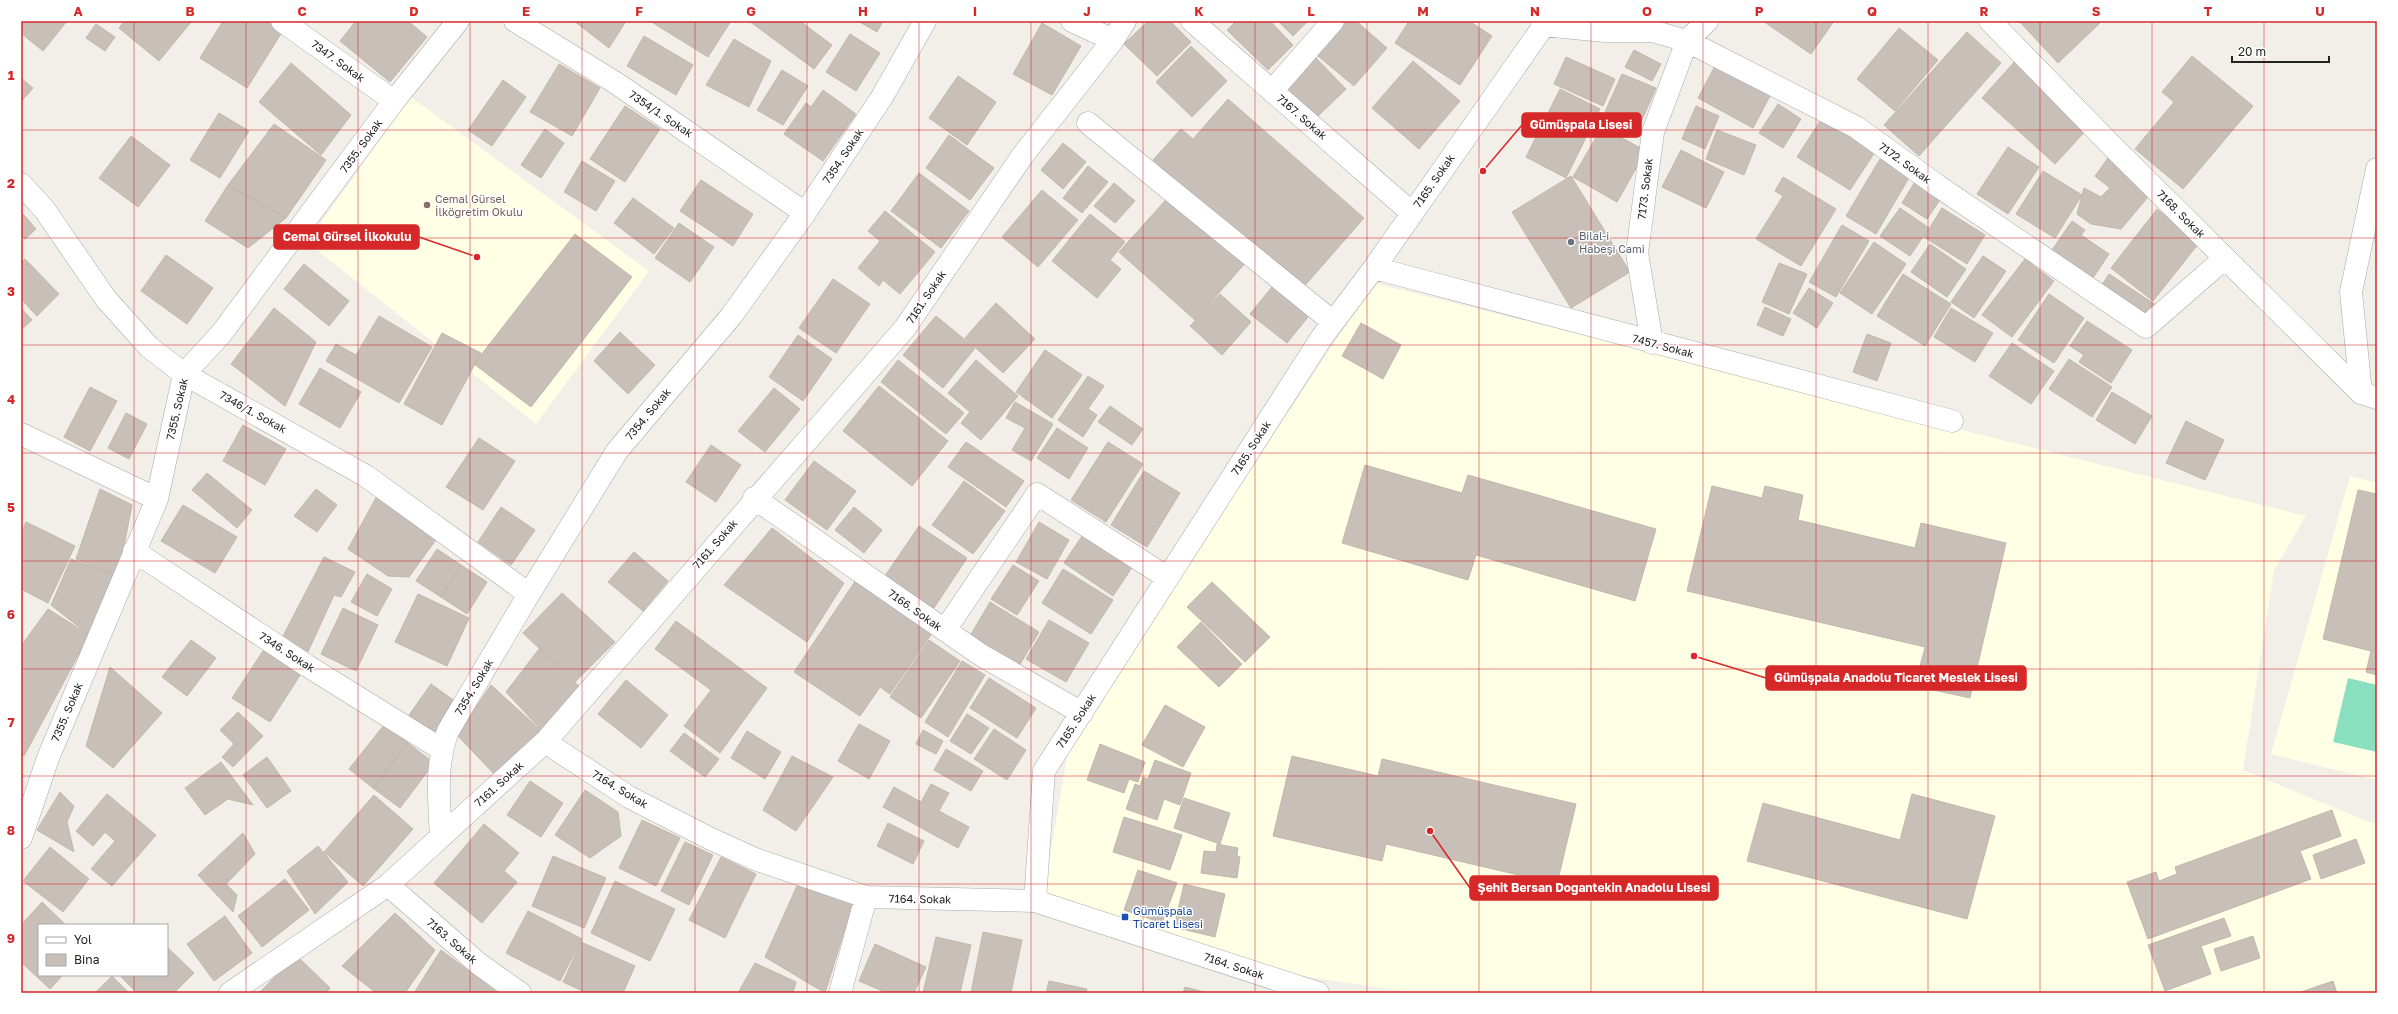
<svg xmlns="http://www.w3.org/2000/svg" width="2398" height="1014" font-family="'Golos Text',sans-serif">
	<style>
		.education { fill: #ffffe5 }
		.pitch { fill: #88e0be }
		.building { fill: #c7bfb8; stroke: #c4b6ab }
		.lines { fill: none; stroke-linecap: round; stroke-linejoin: round }
		.minor-casing { stroke: #a9a9a9; stroke-width: 23 }
		.tertiary-casing { stroke: #a9a9a9; stroke-width: 23 }
		.minor { stroke: #fff; stroke-width: 22 }
		.tertiary { stroke: #fff; stroke-width: 22 }
		.grid { fill: none; stroke: #d62828; stroke-width: 1; stroke-opacity: 0.55 }
		.education-dot { fill: #8d6e63; stroke: #fff; stroke-width: 1.5 }
		.worship-dot { fill: #6b7280; stroke: #fff; stroke-width: 1.5 }
		.transit-dot { fill: #1a4fb4; stroke: #fff; stroke-width: 1.5 }
		.labels { text-anchor: middle; stroke-width: 3; stroke-linejoin: round; paint-order: stroke }
		.street-label { font-size: 11px; fill: #222; stroke: #fff }
		.education-label { font-size: 11px; fill: #785e54; stroke: #fff; text-anchor: start }
		.worship-label { font-size: 11px; fill: #5b616d; stroke: #fff; text-anchor: start }
		.transit-label { font-size: 11px; fill: #164399; stroke: #fff; text-anchor: start }
		.leader { fill: none; stroke: #d62828; stroke-width: 1.5 }
		.callout-dot { fill: #d62828; stroke: #fff; stroke-width: 1.5 }
		.callout { fill: #d62828; stroke: #d62828; stroke-width: 1.5 }
		.callout-label { font-size: 12px; text-anchor: middle; font-weight: bold; fill: #fff }
		.neatline { fill: none; stroke: #d62828; stroke-width: 1.5 }
		.grid-label { font-size: 13px; text-anchor: middle; font-weight: bold; fill: #d62828 }
	</style>
	<rect width="100%" height="100%" fill="#f2efe9"/>
	<!-- education -->
	<path class="education" d="M411 97 649 271 536 424 307 242Z
		M1374 283 2306 516 2274 570 2243 770 2377 825V993H1414L1296 975 1043 896 1070 741Z
		M2350 476 2377 483V780L2271 754Z"/>
	<!-- pitch -->
	<path class="pitch" d="M2348 678 2377 685V752L2333 742Z"/>
	<!-- building -->
	<path class="building" d="M21 21H67L43 51 21 33Z
		M124 21H192L159 61 119 28Z
		M223 21H271L284 29 247 88 200 58Z
		M356 21H408L427 37 390 82 340 41Z
		M574 21H626L609 48Z
		M650 21H731L708 57Z
		M749 21H800L832 45 814 69Z
		M858 21H883L877 32Z
		M1148 21H1170L1191 42 1157 76 1124 44Z
		M1236 21H1270L1293 45 1268 70 1227 30Z
		M1278 21H1308L1293 36Z
		M1338 21H1356L1387 48 1354 86 1312 51Z
		M1409 21H1469L1492 36 1460 85 1395 43Z
		M1763 21H1834L1811 54Z
		M2019 21H2102L2058 63Z
		M1042 23 1081 46 1052 95 1013 74Z
		M96 24 115 37 105 51 86 38Z
		M1899 28 1938 60 1895 111 1857 79Z
		M1967 32 2001 63 1919 156 1884 125Z
		M850 34 880 53 856 91 826 72Z
		M644 36 693 65 676 95 627 66Z
		M734 39 771 61 749 107 706 85Z
		M1191 46 1227 81 1192 117 1156 82Z
		M1634 50 1661 64 1652 81 1625 67Z
		M1313 55 1346 89 1315 119 1282 84Z
		M2192 56 2253 106 2183 189 2135 149 2174 102 2162 92Z
		M1566 57 1615 79 1603 106 1554 84Z
		M2017 59 2091 125 2055 164 1982 98Z
		M1413 61 1460 101 1419 149 1372 108Z
		M291 63 351 115 321 155 259 102Z
		M559 64 600 88 572 136 530 112Z
		M1715 66 1770 96 1753 128 1698 98Z
		M782 70 808 86 783 125 757 110Z
		M1622 74 1656 88 1638 129 1604 114Z
		M958 76 996 102 967 145 929 118Z
		M21 78 33 88 21 102Z
		M503 80 526 97 492 146 468 130Z
		M1560 89 1600 109 1566 178 1526 157Z
		M823 90 856 114 823 161 784 134 806 103 811 107Z
		M1228 99 1364 218 1301 290 1153 160 1181 129 1193 139Z
		M1778 104 1801 119 1783 148 1759 133Z
		M625 106 660 129 625 182 590 159Z
		M1696 106 1719 116 1705 149 1682 139Z
		M219 113 249 131 220 178 190 160Z
		M1822 118 1875 152 1850 190 1797 157Z
		M274 124 326 160 286 218 228 185Z
		M1602 127 1646 151 1617 202 1573 177Z
		M545 129 564 143 541 178 521 165Z
		M1717 130 1756 145 1744 175 1706 159Z
		M949 135 994 168 970 200 926 168Z
		M131 136 170 165 138 207 99 178Z
		M1063 143 1086 162 1063 189 1041 170Z
		M2008 147 2039 167 2008 214 1977 194Z
		M1681 150 1724 172 1706 208 1662 187Z
		M2111 154 2148 197 2121 229 2091 224 2077 214 2084 188 2101 197 2110 188 2095 176Z
		M1880 159 1910 176 1876 234 1846 216Z
		M582 161 615 181 596 211 564 192Z
		M1088 166 1108 182 1082 213 1063 198Z
		M2043 171 2082 195 2055 238 2016 214Z
		M919 173 969 211 941 248 891 211Z
		M1571 176 1630 272 1571 308 1512 212Z
		M1783 177 1836 209 1801 266 1756 239 1783 196 1775 191Z
		M701 180 753 214 733 246 680 211Z
		M1916 180 1942 197 1927 219 1902 203Z
		M1114 183 1135 201 1115 223 1094 206Z
		M228 185 286 218 248 248 205 221Z
		M1042 190 1078 220 1038 267 1002 237Z
		M1172 193 1247 261 1195 320 1119 252Z
		M633 198 674 228 654 254 614 223Z
		M1900 208 1929 228 1910 256 1880 236Z
		M1942 208 1985 235 1967 264 1924 237Z
		M2157 209 2199 243 2153 301 2111 268Z
		M885 211 935 252 900 294 883 280 879 286 858 268 880 241 868 231Z
		M23 214 36 229 25 239 21 235Z
		M1090 214 1125 242 1110 260 1121 269 1097 298 1052 261Z
		M2072 221 2085 230 2081 235 2109 254 2093 278 2052 250Z
		M679 223 714 247 690 282 655 258Z
		M1842 225 1869 241 1836 297 1809 282Z
		M575 234 632 277 531 407 474 364Z
		M1874 242 1906 264 1872 314 1840 293Z
		M1930 244 1966 269 1947 297 1911 272Z
		M166 255 213 288 187 324 141 291Z
		M1983 256 2006 271 1974 318 1951 302Z
		M25 259 59 294 37 316 21 299V263Z
		M2025 259 2054 281 2012 337 1982 315Z
		M1779 263 1807 274 1789 314 1762 302Z
		M304 264 349 301 329 326 284 289Z
		M1903 274 1951 304 1925 346 1877 316Z
		M2109 274 2156 305 2147 318 2100 288Z
		M833 279 870 304 836 353 799 328Z
		M1276 282 1312 312 1287 343 1250 314Z
		M1809 288 1833 303 1817 328 1793 313Z
		M1220 294 1251 322 1222 355 1190 326Z
		M2049 294 2084 318 2054 363 2018 340Z
		M996 303 1035 339 1003 373 965 338Z
		M1765 307 1791 319 1783 336 1757 325Z
		M21 308 32 320 21 330Z
		M274 308 316 342 285 406 231 364Z
		M1951 308 1993 333 1975 362 1934 337Z
		M379 316 432 347 399 403 326 361 336 344 356 355Z
		M936 316 975 348 943 388 903 355Z
		M2087 321 2132 350 2111 383 2079 362 2084 355 2070 346Z
		M1361 323 1401 345 1383 379 1342 356Z
		M620 332 655 365 628 394 594 361Z
		M442 333 481 353 442 425 404 404Z
		M1867 334 1891 343 1877 381 1853 372Z
		M798 335 832 359 803 401 769 377Z
		M2012 343 2054 371 2031 404 1989 376Z
		M1045 350 1082 375 1052 418 1016 392Z
		M2069 359 2112 387 2092 417 2049 389Z
		M898 360 964 413 946 434 881 382Z
		M976 360 1018 396 981 440 961 423 970 412 948 393Z
		M320 368 361 392 340 428 299 404Z
		M1088 376 1104 386 1088 409 1097 415 1083 437 1058 420Z
		M879 386 948 441 912 486 843 431Z
		M90 387 117 401 90 451 64 437Z
		M774 388 800 409 765 452 738 431Z
		M2112 392 2152 416 2135 444 2096 420Z
		M1015 402 1053 424 1031 461 1012 450 1025 428 1006 418Z
		M1110 406 1143 429 1132 445 1098 422Z
		M126 413 147 424 129 459 108 448Z
		M2186 421 2224 440 2205 480 2166 463Z
		M243 425 286 449 265 485 223 461Z
		M1057 428 1088 448 1069 479 1037 458Z
		M479 438 515 461 483 510 446 487Z
		M966 442 1024 481 1006 507 948 467Z
		M1108 442 1143 464 1106 522 1071 500Z
		M711 445 741 465 716 502 686 482Z
		M814 461 856 491 827 530 785 500Z
		M1365 465 1462 493 1468 475 1656 529 1635 601 1476 555 1468 580 1342 543Z
		M1144 471 1180 493 1147 547 1111 525Z
		M207 473 252 510 237 528 192 490Z
		M964 481 1005 511 973 554 932 525Z
		M1712 486 1762 498 1765 486 1803 495 1798 520 1915 548 1921 523 2006 543 1970 698 1915 686 1925 647 1687 591Z
		M100 489 132 505 118 577 76 559Z
		M316 489 337 505 317 532 294 516Z
		M2358 490 2377 494V675L2366 672 2371 651 2323 639Z
		M378 494 440 534 409 577 388 576 348 549Z
		M183 505 237 537 215 573 161 541Z
		M501 507 535 530 511 565 478 542Z
		M854 507 882 530 864 553 835 530Z
		M26 522 75 546 48 603 21 589V535Z
		M1039 522 1069 540 1047 579 1016 562Z
		M919 526 967 558 934 608 885 576Z
		M772 528 844 583 807 642 724 585Z
		M1086 530 1135 563 1113 596 1064 563Z
		M437 549 461 565 441 597 416 581Z
		M634 552 668 581 643 611 608 582Z
		M324 557 355 572 341 597 334 595 306 656 282 638Z
		M71 559 113 575 89 635 51 605Z
		M461 565 487 582 467 614 441 597Z
		M1013 565 1039 581 1017 615 991 599Z
		M1063 569 1113 600 1091 634 1042 603Z
		M367 574 392 589 377 616 351 602Z
		M858 577 935 629 890 694 880 687 860 716 794 672Z
		M1212 582 1270 637 1245 662 1187 607Z
		M562 593 615 642 575 682 523 633Z
		M418 594 469 618 447 666 395 642Z
		M990 602 1039 632 1019 666 970 636Z
		M343 608 378 625 356 671 321 654Z
		M48 609 89 635 24 756 21 754V646Z
		M1049 620 1089 643 1066 682 1026 659Z
		M676 621 767 688 720 753 684 726 711 690 655 649Z
		M1201 622 1242 664 1219 687 1177 647Z
		M191 640 216 658 187 696 162 677Z
		M929 640 960 661 921 718 890 697Z
		M267 645 304 669 270 722 232 698Z
		M539 649 583 690 545 734 506 692Z
		M962 661 985 675 948 737 925 722Z
		M110 667 162 713 113 768 86 746Z
		M989 678 1036 708 1017 738 970 708Z
		M626 680 668 715 641 748 598 714Z
		M431 684 456 702 434 733 409 715Z
		M491 685 545 734 497 777 457 735Z
		M1165 705 1205 727 1183 767 1142 745Z
		M238 712 263 736 233 767 222 757 234 744 220 730Z
		M967 714 989 728 971 754 950 741Z
		M859 724 890 741 869 779 838 761Z
		M384 725 408 743 373 788 349 769Z
		M994 729 1026 750 1007 780 974 759Z
		M923 730 943 741 936 754 916 744Z
		M747 731 781 752 765 779 731 758Z
		M684 733 719 759 705 777 670 751Z
		M408 743 434 763 400 808 373 788Z
		M1100 744 1145 762 1138 782 1129 779 1124 793 1087 780Z
		M946 749 983 771 971 791 934 770Z
		M792 756 833 777 796 831 763 810Z
		M1292 756 1378 776 1382 759 1576 804 1557 884 1386 844 1382 861 1273 836Z
		M267 757 291 791 267 808 243 775Z
		M1155 760 1191 773 1180 805 1164 799 1157 820 1126 809 1135 784 1140 786 1143 777 1148 779Z
		M221 762 253 805 228 799 205 815 185 788Z
		M530 781 563 803 541 837 507 815Z
		M931 784 949 793 939 811 969 827 958 848 883 807 894 787 921 802Z
		M585 790 618 812 621 836 590 858 555 835Z
		M60 792 74 806 67 822 74 852 37 830Z
		M107 794 156 835 112 886 91 869 115 841 105 832 93 846 76 831Z
		M1912 794 1995 816 1967 919 1747 861 1763 803 1900 840Z
		M374 795 413 829 363 886 324 852Z
		M1184 798 1230 813 1220 844 1174 828Z
		M2332 810 2341 836 2300 851 2311 879 2148 939 2127 882 2156 872 2159 881 2177 874 2175 867Z
		M1124 817 1182 835 1170 870 1113 852Z
		M642 820 680 838 656 886 619 868Z
		M888 823 924 841 913 864 877 846Z
		M484 824 519 853 504 871 517 882 482 923 434 883Z
		M243 833 255 854 226 884 237 895 233 912 198 875Z
		M2356 839 2365 863 2321 879 2313 855Z
		M685 842 713 855 689 905 661 891Z
		M1217 844 1238 848 1237 856 1240 857 1237 878 1201 873 1204 851 1216 852Z
		M318 846 348 882 315 914 287 871Z
		M50 847 89 879 63 912 23 881Z
		M553 856 606 878 584 928 532 906Z
		M721 857 756 874 725 938 689 920Z
		M1138 870 1177 883 1162 923 1124 910Z
		M285 879 309 910 262 947 238 916Z
		M615 881 675 909 650 961 591 933Z
		M1184 884 1225 894 1215 937 1174 927Z
		M797 886 853 903 825 993 765 957Z
		M42 902 66 925H39V975H63L50 989 21 962V925Z
		M528 911 582 939 560 981 506 953Z
		M395 913 435 950 405 993H376L342 966Z
		M225 916 252 953 214 981 187 944Z
		M2224 918 2231 936 2201 946 2211 974 2165 991 2148 945Z
		M983 932 1022 940 1011 993H971Z
		M2253 936 2260 958 2221 971 2214 949Z
		M936 937 971 945 960 993H923Z
		M581 942 635 966 623 993H587L563 982Z
		M875 944 926 967 914 993H887L859 981Z
		M167 947 194 973 174 993H137L121 977 123 975H167Z
		M441 950 498 993H414Z
		M296 955 330 988 326 993H259Z
		M755 963 796 982 793 993H738Z
		M112 976 129 993H95Z
		M1049 981 1087 989 1086 993H1046Z
		M2333 981 2337 993H2298Z
		M1185 987 1208 993H1183Z"/>
	<g class="lines">
		<defs>
			<path id="minor" d="M282 21 394 101
				M515 21 616 83 805 213
				M1072 21 1113 40
				M1192 21 1412 213
				M1990 21 2112 146 2361 393 2377 398
				M1542 25 1605 31H1652L1687 41 1856 127 1938 186 2146 327 2225 258
				M1272 91 1333 21
				M1088 123 1333 322
				M21 184 44 209 106 299 149 347 184 374 366 476 529 594
				M1374 268 1952 421
				M1652 343 1637 253 1653 132 1687 41 1707 21
				M2361 393 2351 292 2377 169
				M21 434 157 499
				M754 498 981 655 1082 713
				M134 551 306 665 441 749
				M945 630 1037 494 1168 578
				M545 742 629 797 711 839 755 859 866 897 1035 901 1044 771 1322 337 1374 268 1547 21
				M441 837C439 800 435 765 448 731L529 594 617 451 732 315 805 213 882 97 925 21
				M21 838 48 758 157 499 184 374 221 334 394 101 458 21
				M388 885 479 964 520 993
				M230 993 388 885 545 742 905 328 1023 155 1113 40 1125 21
				M840 993 866 897"/>
			<path id="tertiary" d="M1035 901 1318 993"/>
		</defs>
		<!-- minor casing -->
		<use href="#minor" class="minor-casing"/>
		<!-- tertiary casing -->
		<use href="#tertiary" class="tertiary-casing"/>
		<!-- minor -->
		<use href="#minor" class="minor"/>
		<!-- tertiary -->
		<use href="#tertiary" class="tertiary"/>
	</g>
	<!-- grid -->
	<path class="grid" d="M134 21V925M246 21V993M358 21V993M470 21V993M582 21V993M695 21V993M807 21V993M919 21V993M1031 21V993M1143 21V993M1255 21V993M1367 21V993M1479 21V993M1591 21V993M1703 21V993M1816 21V993M1928 21V993M2040 21V993M2152 21V993M2264 21V993M21 130H2377M21 238H2377M21 345H2377M21 453H2377M21 561H2377M21 669H2377M21 776H2377M21 884H2377M134 975V993"/>
	<!-- markers -->
	<circle class="education-dot" cx="427" cy="205" r="4"/>
	<circle class="worship-dot" cx="1571" cy="242" r="4"/>
	<rect class="transit-dot" x="1121" y="913" width="8" height="8" rx="2"/>
	<g class="labels">
		<!-- street labels -->
		<g class="street-label">
			<text transform="translate(338 61) rotate(36)" y="4">7347. Sokak</text>
			<text transform="translate(661 114) rotate(34)" y="4">7354/1. Sokak</text>
			<text transform="translate(1302 117) rotate(41)" y="4">7167. Sokak</text>
			<text transform="translate(361 146) rotate(-54)" y="4">7355. Sokak</text>
			<text transform="translate(843 156) rotate(-56)" y="4">7354. Sokak</text>
			<text transform="translate(1905 163) rotate(36)" y="4">7172. Sokak</text>
			<text transform="translate(1434 181) rotate(-55)" y="4">7165. Sokak</text>
			<text transform="translate(1645 189) rotate(-83)" y="4">7173. Sokak</text>
			<text transform="translate(2181 214) rotate(45)" y="4">7168. Sokak</text>
			<text transform="translate(926 297) rotate(-56)" y="4">7161. Sokak</text>
			<text transform="translate(1663 346) rotate(15)" y="4">7457. Sokak</text>
			<text transform="translate(177 409) rotate(-77)" y="4">7355. Sokak</text>
			<text transform="translate(253 412) rotate(29)" y="4">7346/1. Sokak</text>
			<text transform="translate(648 414) rotate(-50)" y="4">7354. Sokak</text>
			<text transform="translate(1251 448) rotate(-57)" y="4">7165. Sokak</text>
			<text transform="translate(715 544) rotate(-49)" y="4">7161. Sokak</text>
			<text transform="translate(915 610) rotate(35)" y="4">7166. Sokak</text>
			<text transform="translate(287 652) rotate(33)" y="4">7346. Sokak</text>
			<text transform="translate(474 687) rotate(-59)" y="4">7354. Sokak</text>
			<text transform="translate(67 712) rotate(-67)" y="4">7355. Sokak</text>
			<text transform="translate(1076 721) rotate(-57)" y="4">7165. Sokak</text>
			<text transform="translate(499 784) rotate(-42)" y="4">7161. Sokak</text>
			<text transform="translate(620 789) rotate(31)" y="4">7164. Sokak</text>
			<text transform="translate(920 899) rotate(1)" y="4">7164. Sokak</text>
			<text transform="translate(452 941) rotate(41)" y="4">7163. Sokak</text>
			<text transform="translate(1234 966) rotate(18)" y="4">7164. Sokak</text>
		</g>
		<!-- education labels -->
		<g class="education-label">
			<text x="435" y="203">Cemal Gürsel<tspan x="435" dy="13">İlköğretim Okulu</tspan></text>
		</g>
		<!-- worship labels -->
		<g class="worship-label">
			<text x="1579" y="240">Bilal-i<tspan x="1579" dy="13">Habeşi Cami</tspan></text>
		</g>
		<!-- transit labels -->
		<g class="transit-label">
			<text x="1133" y="915">Gümüşpala<tspan x="1133" dy="13">Ticaret Lisesi</tspan></text>
		</g>
	</g>
	<!-- callouts -->
	<path class="leader" d="M1483 171L1522 125M477 257L419 237M1694 656L1766 678M1430 831L1470 888"/>
	<g class="callout-dot">
		<circle cx="1483" cy="171" r="4"/>
		<circle cx="477" cy="257" r="4"/>
		<circle cx="1694" cy="656" r="4"/>
		<circle cx="1430" cy="831" r="4"/>
	</g>
	<g class="callout">
		<rect x="1522" y="113" width="119" height="24" rx="4"/>
		<rect x="274" y="225" width="145" height="24" rx="4"/>
		<rect x="1766" y="666" width="260" height="24" rx="4"/>
		<rect x="1470" y="876" width="248" height="24" rx="4"/>
	</g>
	<g class="callout-label">
		<text x="1581" y="129">Gümüşpala Lisesi</text>
		<text x="347" y="241">Cemal Gürsel İlkokulu</text>
		<text x="1896" y="682">Gümüşpala Anadolu Ticaret Meslek Lisesi</text>
		<text x="1594" y="892">Şehit Bersan Doğantekin Anadolu Lisesi</text>
	</g>
	<!-- border -->
	<rect width="2398" height="1014" fill="none" stroke="#ffffff" stroke-width="44"/>
	<!-- legend -->
	<rect x="38" y="924" width="130" height="52" fill="#ffffff" stroke="#a7a7a7"/>
	<rect x="46" y="937" width="20" height="6" fill="#ffffff" stroke="#a7a7a7"/>
	<text x="74" y="944" font-size="12" fill="#222222">Yol</text>
	<rect x="46" y="954" width="20" height="12" fill="#c7bfb8" stroke="#a7a7a7"/>
	<text x="74" y="964" font-size="12" fill="#222222">Bina</text>
	<!-- scale -->
	<path d="M2232 56v6h97v-6" fill="none" stroke="#222222" stroke-width="2"/>
	<text x="2238" y="56" font-size="12" fill="#222222" stroke="#ffffff" stroke-width="3" paint-order="stroke">20 m</text>
	<rect x="22" y="22" width="2354" height="970" class="neatline"/>
	<g class="grid-label">
		<text x="78" y="16">A</text>
		<text x="190" y="16">B</text>
		<text x="302" y="16">C</text>
		<text x="414" y="16">D</text>
		<text x="526" y="16">E</text>
		<text x="639" y="16">F</text>
		<text x="751" y="16">G</text>
		<text x="863" y="16">H</text>
		<text x="975" y="16">I</text>
		<text x="1087" y="16">J</text>
		<text x="1199" y="16">K</text>
		<text x="1311" y="16">L</text>
		<text x="1423" y="16">M</text>
		<text x="1535" y="16">N</text>
		<text x="1647" y="16">O</text>
		<text x="1759" y="16">P</text>
		<text x="1872" y="16">Q</text>
		<text x="1984" y="16">R</text>
		<text x="2096" y="16">S</text>
		<text x="2208" y="16">T</text>
		<text x="2320" y="16">U</text>
		<text x="11" y="80">1</text>
		<text x="11" y="188">2</text>
		<text x="11" y="296">3</text>
		<text x="11" y="404">4</text>
		<text x="11" y="512">5</text>
		<text x="11" y="619">6</text>
		<text x="11" y="727">7</text>
		<text x="11" y="835">8</text>
		<text x="11" y="943">9</text>
	</g>
</svg>
